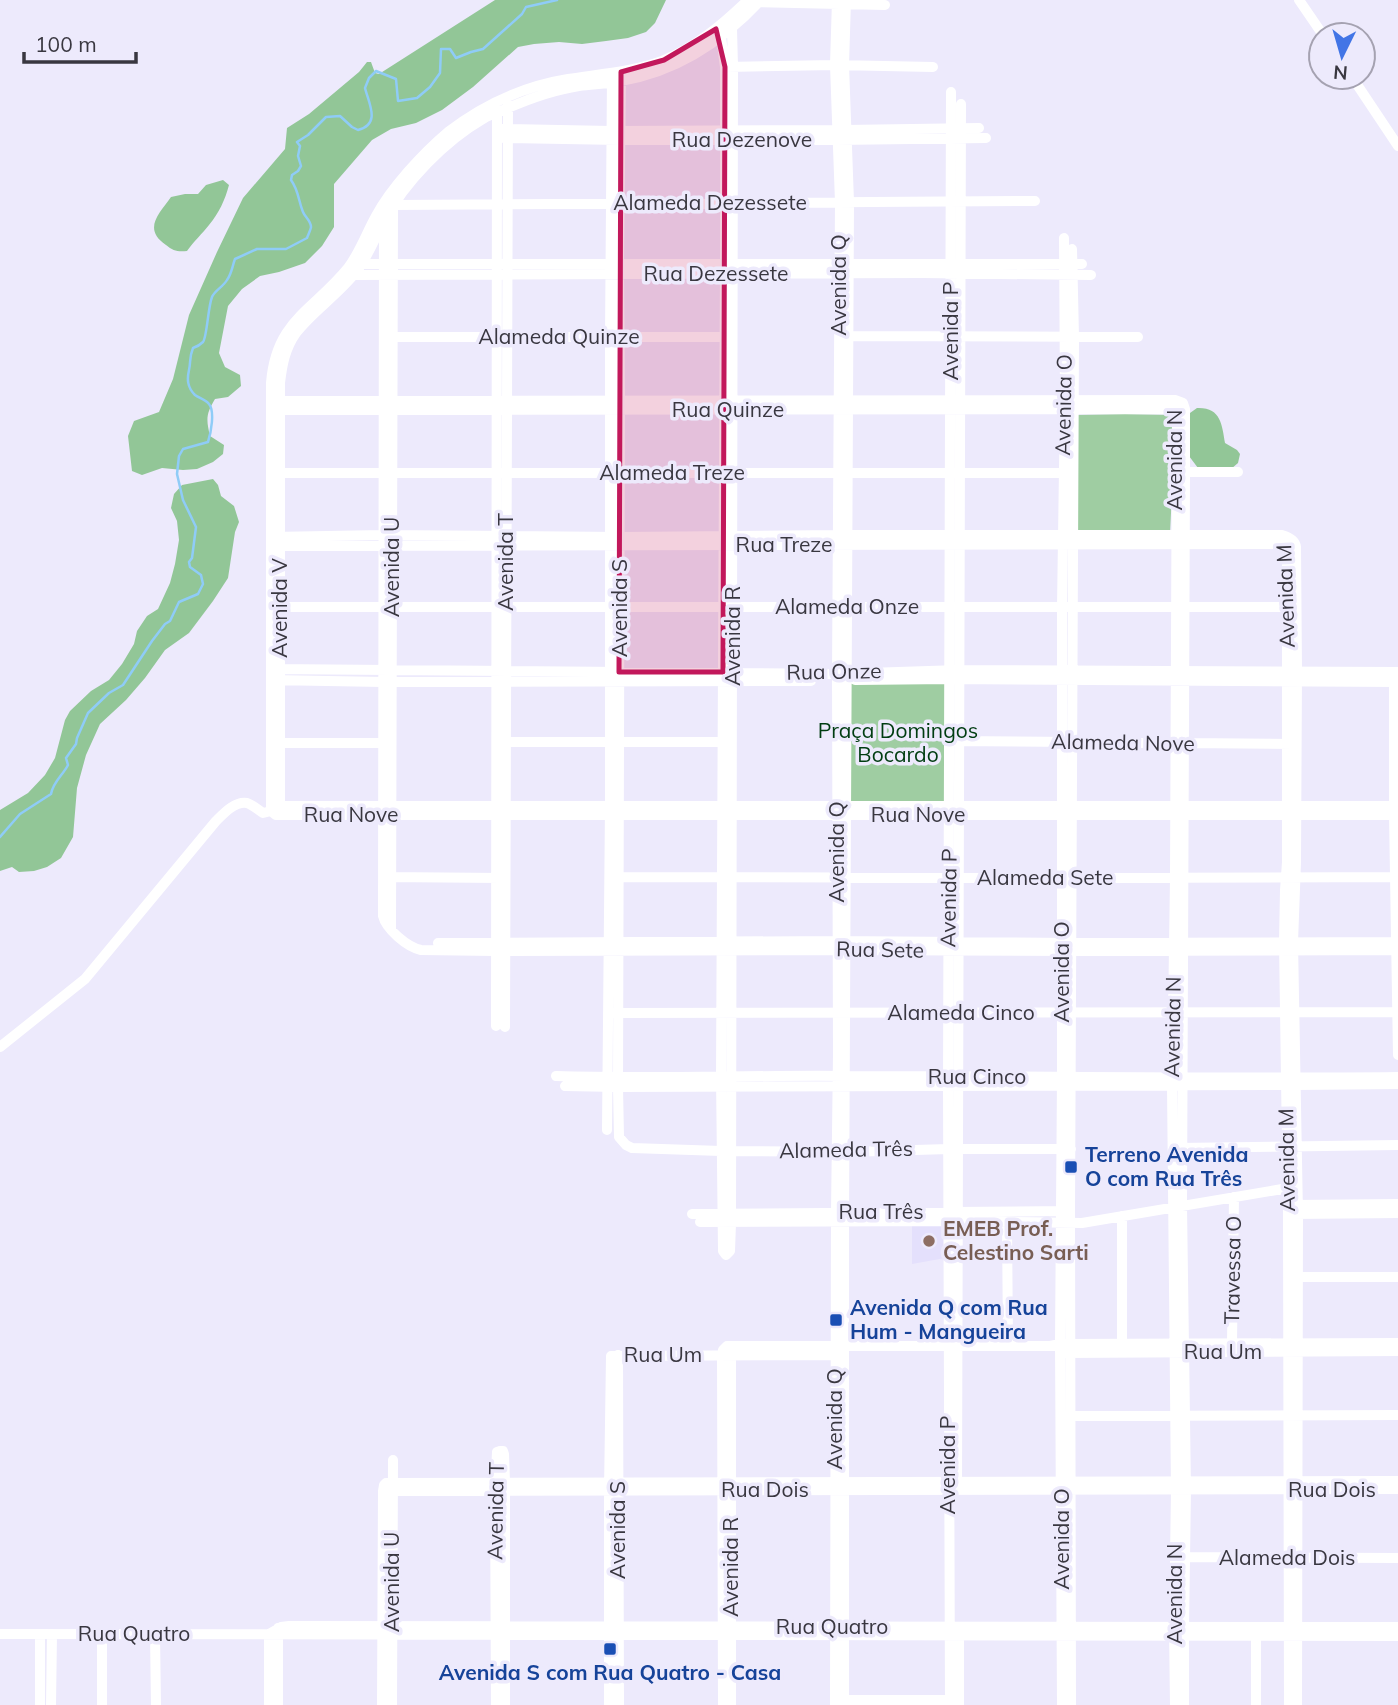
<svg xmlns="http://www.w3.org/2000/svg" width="1398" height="1705" font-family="Mulish,sans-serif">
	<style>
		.built { fill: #e4e0fc }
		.green { fill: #9fcda2 }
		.forest { fill: #92c697 }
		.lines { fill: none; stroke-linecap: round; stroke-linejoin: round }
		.stream { stroke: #8fccf7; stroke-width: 2.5 }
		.minor { stroke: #fff; stroke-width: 10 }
		.marked { fill: #c2185b; fill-opacity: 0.2; stroke: #c2185b; stroke-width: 5; stroke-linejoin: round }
		.transit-dot { fill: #1a4fb4; stroke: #edeafc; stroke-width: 2.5 }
		.education-dot { fill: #8d6e63; stroke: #edeafc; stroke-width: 2.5 }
		.labels { text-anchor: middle; stroke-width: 7; stroke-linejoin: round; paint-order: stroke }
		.street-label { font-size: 21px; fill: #393740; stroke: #edeafc }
		.park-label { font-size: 21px; fill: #003d11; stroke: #edeafc }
		.transit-label { font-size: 21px; font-weight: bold; fill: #164399; stroke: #edeafc; text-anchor: start }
		.education-label { font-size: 21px; font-weight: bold; fill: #785e54; stroke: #edeafc; text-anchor: start }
	</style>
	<rect width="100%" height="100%" fill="#edeafc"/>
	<!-- built -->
	<path class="built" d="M912 1225H946L945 1258 912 1264Z"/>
	<!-- green -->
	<path class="green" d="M1125 414 1173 415V473L1170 533 1077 532 1076 415Z
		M949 680V805L848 804V682Z"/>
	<!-- forest -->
	<path class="forest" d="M495 0H666L655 23 646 32 628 38 606 41 582 44 559 42 534 44 518 47 473 87 442 110 416 123 391 129 372 140 334 184V227L322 246 305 263 279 272 260 276 242 289 228 306 219 353 225 367 240 375 241 386 228 397 215 399C206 414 206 419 210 436L224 445 223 454 213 462 197 469 183 470 162 468 142 475 132 471 128 436 134 421 159 412 173 379 189 315 217 252 243 198 285 149 287 128 309 114 359 72 367 62H371L375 73 379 74Z
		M223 180 229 185C225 200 219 213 209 225 202 234 194 241 187 251 178 252 173 251 166 245 143 229 158 215 171 197L185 194H198L206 185Z
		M1197 408C1221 407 1222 425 1225 443L1237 450 1240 454 1238 463 1231 469 1198 468 1189 456 1190 413Z
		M213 479 218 485 221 496 234 506 239 522 235 532 228 578 213 601 189 633 165 650 145 678 126 700 100 724 86 755 77 788 73 837 61 858 47 867 34 871 19 872 12 867 0 871V810L28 793 45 775 55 758 65 720 70 711 91 691 109 680 122 664 134 644 137 631 147 616 158 609 170 583 175 564 179 540 177 521 171 508 174 494 182 485Z"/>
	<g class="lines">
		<!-- stream -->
		<path class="stream" d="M0 837 20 814 51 794C53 782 63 775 68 765L66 758 76 744 77 738 88 713 109 693 123 685 152 641 165 624 170 621 179 602 198 594 203 584 201 575 190 567 189 562 192 558 196 527 183 500 177 474 179 456 183 449 208 442C211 433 215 411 209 404 206 400 199 398 195 395 187 387 187 379 189 370 191 361 189 358 193 348 196 347 201 344 203 342 207 337 208 307 212 297 215 290 223 287 227 280 232 273 232 267 235 259L257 249H286L307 238C308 235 311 229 311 227 311 221 305 217 303 212 298 200 299 191 291 180L292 175 298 171 301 166 298 156 300 146 297 142 308 135 326 117 340 116 352 127 358 130C381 124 369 104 365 88L369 78 376 71 396 79 398 101 417 98 430 87 440 73 441 49H450L456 58 471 52 483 49 522 14 526 7 557 0"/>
		<!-- minor -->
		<path class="minor" d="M1299 0 1323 35
			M756 2 885 5
			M716 29 721 37 725 67V264L721 1077 723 1251 726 1255 730 1251 731 1223 733 67 732 29 726 21
			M726 67 835 65 933 67
			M621 72 619 264 620 401 618 1087 619 1137 626 1145 632 1148 721 1151 846 1152 949 1149H1071
			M1352 77 1398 146
			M502 129 611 131 845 130 979 128
			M504 138 620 140H836L986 138
			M391 203 393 205 1035 201
			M377 214 384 220 383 916C386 929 407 947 421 950L495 951 837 950 1071 951 1398 950
			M357 264H1082
			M351 275 923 273 1091 275
			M844 336 1138 337
			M387 337H731
			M1175 400 1177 405 1175 878 1172 1086 1176 1490 1174 1628 1175 1705
			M271 401 1175 400 1183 403 1185 409V472L1182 1206 1186 1490 1184 1628V1705
			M274 410 1181 409
			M1179 472H1238
			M274 473H1069
			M1282 535 1287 544V862L1285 890 1284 942 1288 1214 1289 1705
			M271 537 383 535 620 537 838 535H1282C1289 537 1295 540 1296 547L1297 671 1296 862 1293 942 1298 1214 1297 1705
			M274 546 1293 544
			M274 607H1294
			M271 669 837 674 959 670 1398 672
			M1394 675V815L1398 1055
			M271 680 383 682 811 681
			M855 680 950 679 1398 682
			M953 741 1294 744
			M499 742H728
			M274 743H387
			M271 806H1398
			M271 811 276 815H1398
			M271 811V383C276 320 313 311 348 268 360 252 366 234 376 216 391 188 423 153 448 132 483 105 525 86 568 79 600 74 632 72 662 61 695 48 723 24 748 0
			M280 812V383C282 366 285 348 296 333 313 311 338 295 356 272 368 257 374 239 384 221 405 182 445 141 483 119 491 114 499 112 508 108 531 98 553 90 579 86 593 84 607 84 621 81 677 72 723 41 761 0
			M385 877 502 878
			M613 877 1071 878 1398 877
			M391 929 393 207
			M438 943 837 941 1071 943 1398 942
			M613 1013 1398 1012
			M496 1026 497 108
			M505 1027 508 103
			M0 1047 85 979 216 821C224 813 235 801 247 803 253 805 258 810 263 813L271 811
			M556 1076C653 1079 750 1075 847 1076 1031 1076 1214 1079 1398 1077
			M1296 1085 1398 1084
			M565 1086 618 1087 1280 1085
			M607 1130 610 805V337L612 76
			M1177 1148 1398 1145
			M1292 1205 1398 1204
			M692 1214 1067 1211
			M1291 1214 1398 1213
			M700 1222 949 1221 1082 1223 1288 1188
			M1007 1222 1008 1345
			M1298 1277H1398
			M1232 1343 1234 1197
			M1122 1344V1216
			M731 1347V1705
			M1065 1353 1398 1351
			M618 1355 619 1705
			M1071 1416 1398 1415
			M500 1451H503L504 1454 505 1482V1705
			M957 1490 961 104
			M383 1491 1398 1489
			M1178 1557 1398 1558
			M1256 1631V1705
			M0 1634 1398 1636
			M102 1634V1705
			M155 1634 156 1705
			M839 1700H959
			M40 1705V1634
			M51 1705 52 1634
			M269 1705V1634L281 1627 289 1626 1398 1627
			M278 1705V1628
			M382 1705 383 1491 384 1485 386 1483 1398 1481
			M392 1705 393 1460
			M496 1705 495 1490 497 1452 500 1451
			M609 1705V1490L611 1356 842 1355
			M723 1705 722 1355 723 1350 727 1346H1050L1060 1344 1398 1343
			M835 1705 836 1212 838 1054 837 674 840 202 835 65 837 0
			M844 1705V1221L849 202 844 65 846 0
			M950 1705 948 1086 951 92
			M959 1705V1630
			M1062 1705 1060 1344 1062 1077V607L1065 400 1064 238
			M1071 1705 1070 1211 1074 337 1072 249"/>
	</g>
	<!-- marked area -->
	<path class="marked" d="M716 29 725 67 723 672H619L621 72 664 60Z"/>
	<!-- markers -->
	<g class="transit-dot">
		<rect x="1064" y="1160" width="14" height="14" rx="3.5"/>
		<rect x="829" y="1313" width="14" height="14" rx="3.5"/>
		<rect x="603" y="1642" width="14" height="14" rx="3.5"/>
	</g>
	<circle class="education-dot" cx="929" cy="1241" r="7"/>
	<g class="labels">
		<!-- street labels -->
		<g class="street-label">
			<text x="742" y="147">Rua Dezenove</text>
			<text x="710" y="210">Alameda Dezessete</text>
			<text x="716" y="281">Rua Dezessete</text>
			<text transform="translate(839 285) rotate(-90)" y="7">Avenida Q</text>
			<text transform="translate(951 331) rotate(-90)" y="7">Avenida P</text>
			<text x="559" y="344">Alameda Quinze</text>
			<text transform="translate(1064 405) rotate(-89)" y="7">Avenida O</text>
			<text x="728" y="417">Rua Quinze</text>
			<text transform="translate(1175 460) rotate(-90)" y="7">Avenida N</text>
			<text x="672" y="480">Alameda Treze</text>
			<text x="784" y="552">Rua Treze</text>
			<text transform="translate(506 562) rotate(-90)" y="7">Avenida T</text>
			<text transform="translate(392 567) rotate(-90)" y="7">Avenida U</text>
			<text transform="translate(1286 596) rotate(-92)" y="7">Avenida M</text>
			<text x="847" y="614">Alameda Onze</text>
			<text transform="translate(280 608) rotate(-90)" y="7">Avenida V</text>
			<text transform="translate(620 608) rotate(-90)" y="7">Avenida S</text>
			<text transform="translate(733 636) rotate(-90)" y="7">Avenida R</text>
			<text transform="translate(834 672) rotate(-1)" y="7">Rua Onze</text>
			<text transform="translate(1123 743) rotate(1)" y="7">Alameda Nove</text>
			<text x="351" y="822">Rua Nove</text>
			<text x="918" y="822">Rua Nove</text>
			<text transform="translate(837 852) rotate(-90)" y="7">Avenida Q</text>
			<text x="1045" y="885">Alameda Sete</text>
			<text transform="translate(949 898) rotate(-89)" y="7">Avenida P</text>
			<text transform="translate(880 950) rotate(1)" y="7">Rua Sete</text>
			<text transform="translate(1062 972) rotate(-90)" y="7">Avenida O</text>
			<text x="961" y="1020">Alameda Cinco</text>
			<text transform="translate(1173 1027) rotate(-89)" y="7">Avenida N</text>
			<text x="977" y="1084">Rua Cinco</text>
			<text transform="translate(846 1150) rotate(-1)" y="7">Alameda Três</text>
			<text transform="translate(1287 1160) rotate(-91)" y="7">Avenida M</text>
			<text x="881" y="1219">Rua Três</text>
			<text transform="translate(1233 1270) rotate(-89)" y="7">Travessa O</text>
			<text x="1223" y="1359">Rua Um</text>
			<text x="663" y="1362">Rua Um</text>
			<text transform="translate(835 1419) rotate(-90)" y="7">Avenida Q</text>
			<text transform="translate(948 1465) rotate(-90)" y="7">Avenida P</text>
			<text x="765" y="1497">Rua Dois</text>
			<text x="1332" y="1497">Rua Dois</text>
			<text transform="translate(496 1511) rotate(-89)" y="7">Avenida T</text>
			<text transform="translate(618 1530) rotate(-90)" y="7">Avenida S</text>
			<text transform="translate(1062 1539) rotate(-90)" y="7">Avenida O</text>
			<text x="1287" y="1565">Alameda Dois</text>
			<text transform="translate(731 1567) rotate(-90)" y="7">Avenida R</text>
			<text transform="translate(392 1582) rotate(-90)" y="7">Avenida U</text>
			<text transform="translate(1175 1594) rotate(-90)" y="7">Avenida N</text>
			<text x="832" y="1634">Rua Quatro</text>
			<text x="134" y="1641">Rua Quatro</text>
		</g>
		<!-- park labels -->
		<g class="park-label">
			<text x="898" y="738">Praça Domingos<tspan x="898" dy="24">Bocardo</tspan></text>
		</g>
		<!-- transit labels -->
		<g class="transit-label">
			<text x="1085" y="1162">Terreno Avenida<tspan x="1085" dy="24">O com Rua Três</tspan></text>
			<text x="850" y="1315">Avenida Q com Rua<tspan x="850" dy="24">Hum - Mangueira</tspan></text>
			<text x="610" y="1680" text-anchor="middle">Avenida S com Rua Quatro - Casa</text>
		</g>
		<!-- education labels -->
		<g class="education-label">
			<text x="943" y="1236">EMEB Prof.<tspan x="943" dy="24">Celestino Sarti</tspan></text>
		</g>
	</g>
	<!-- north arrow -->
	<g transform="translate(1342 56) rotate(185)"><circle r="33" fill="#edeafc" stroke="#a5a2b1" stroke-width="2"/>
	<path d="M0-5L12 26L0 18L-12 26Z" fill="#4275e6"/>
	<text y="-10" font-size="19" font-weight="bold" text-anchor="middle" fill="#393740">N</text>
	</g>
	<!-- scale -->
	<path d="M24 52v10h112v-10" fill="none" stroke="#393740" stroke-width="3.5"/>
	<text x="35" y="52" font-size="21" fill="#393740" stroke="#edeafc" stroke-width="5" paint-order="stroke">100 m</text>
</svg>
